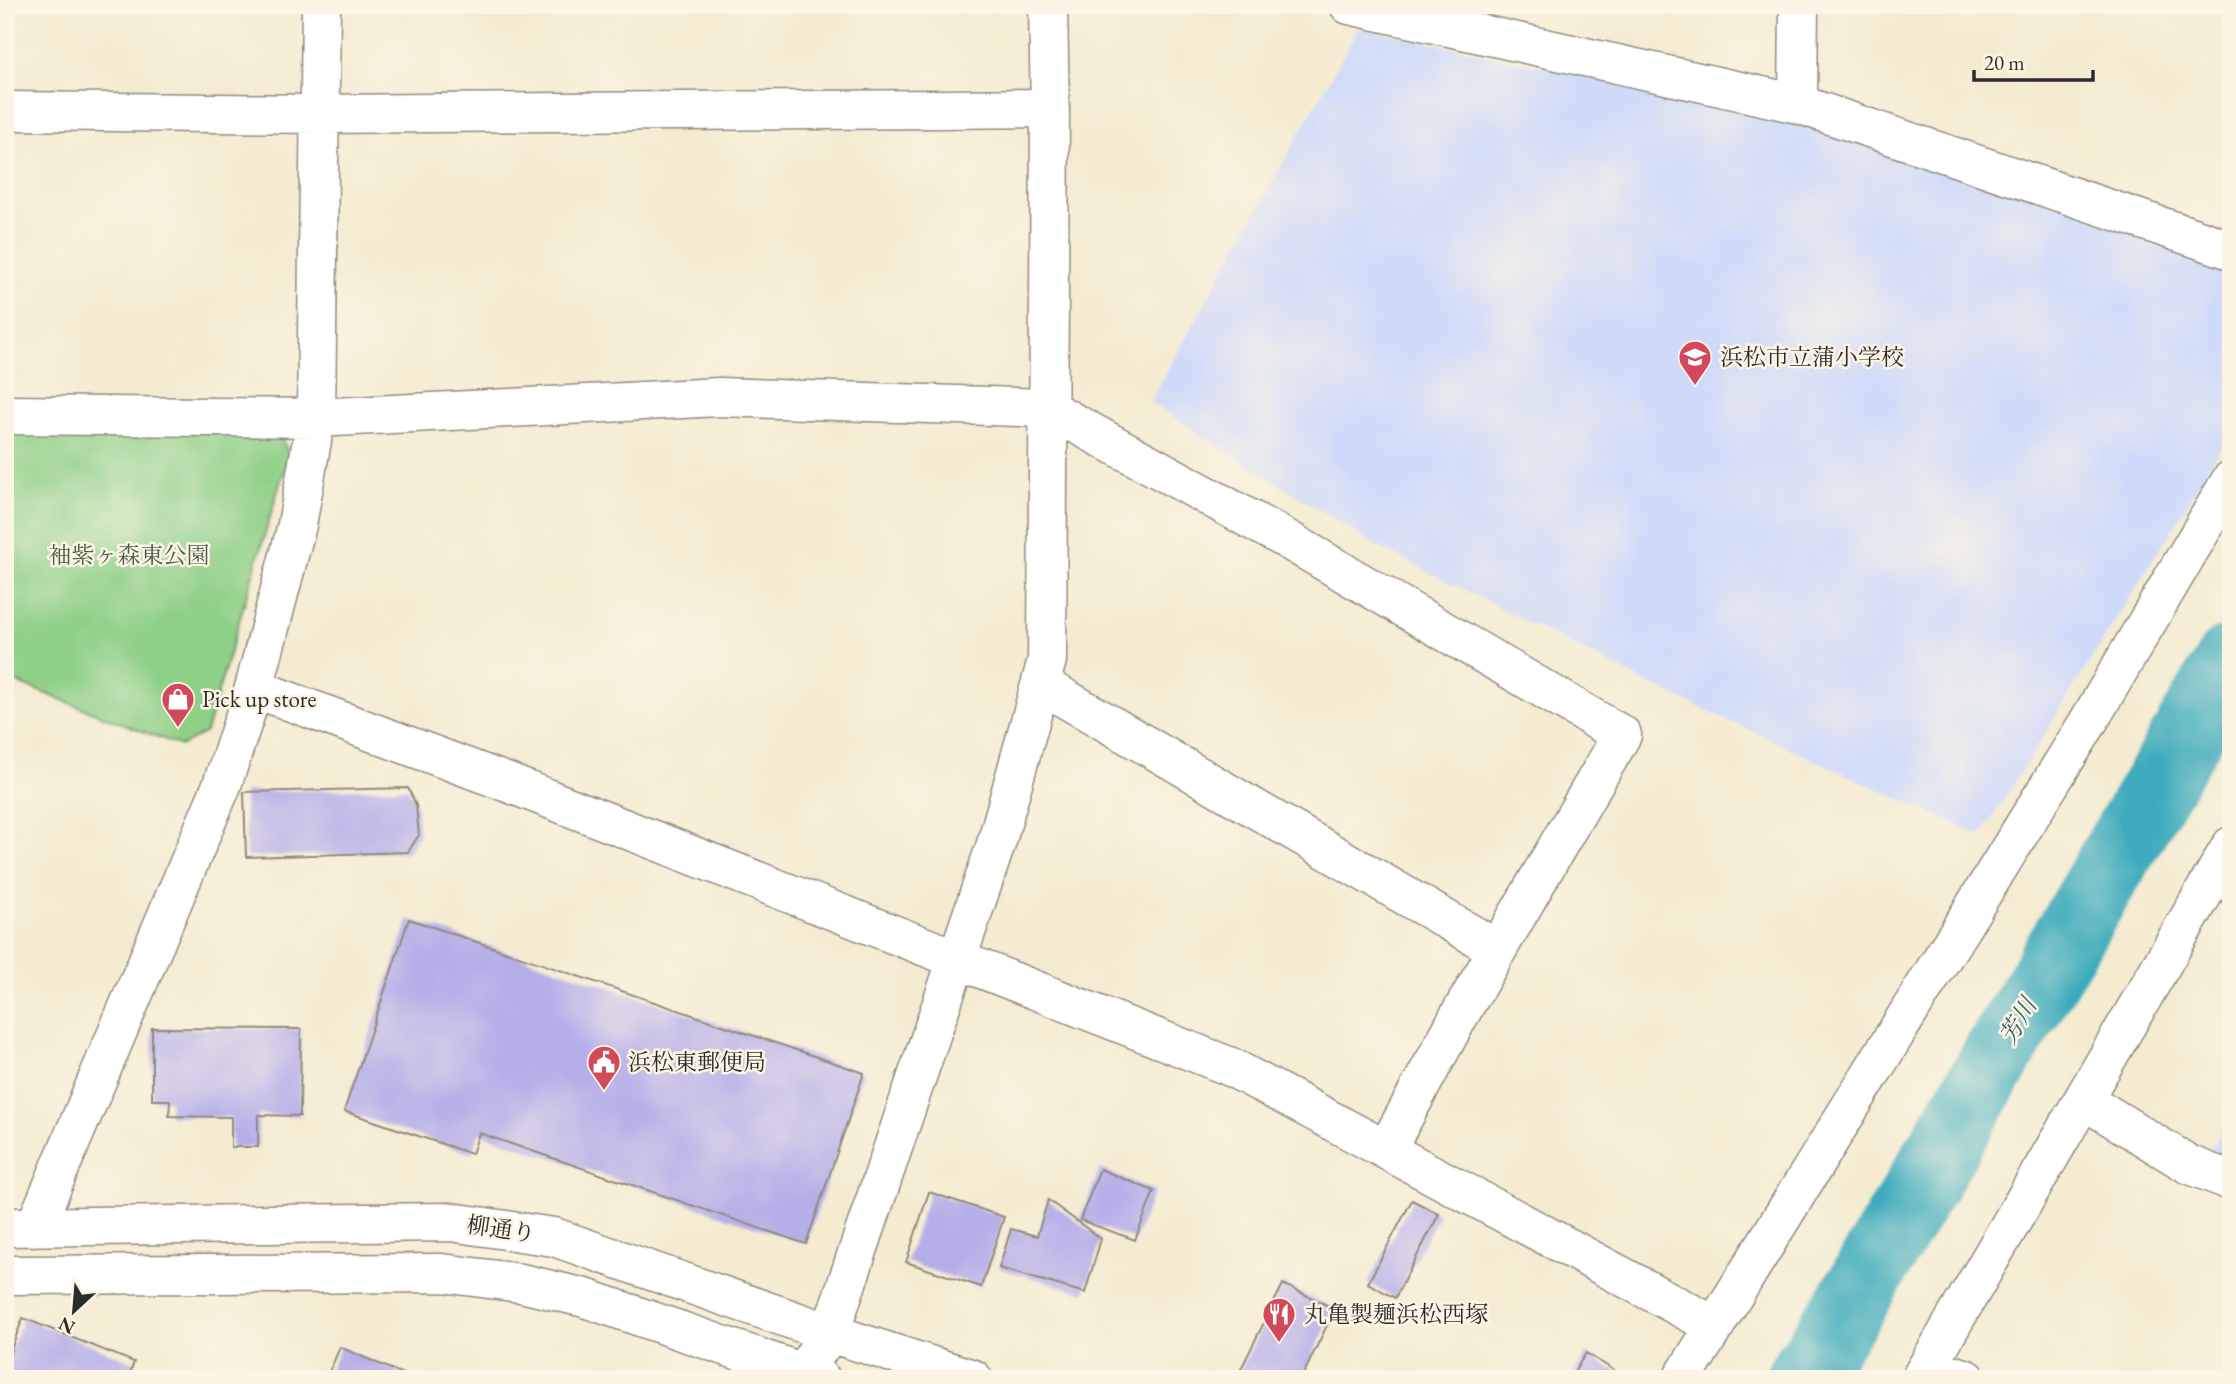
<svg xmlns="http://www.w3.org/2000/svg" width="2236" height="1384" font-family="'EB Garamond','Noto Serif JP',serif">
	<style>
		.built { fill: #cfdafa }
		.green { fill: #8fd088; stroke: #5d7e5a; stroke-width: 2 }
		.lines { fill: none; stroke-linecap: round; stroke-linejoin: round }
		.river { stroke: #3eabbc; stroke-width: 72 }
		.building { fill: #b6aee8 }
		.minor-casing { stroke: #908b7e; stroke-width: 41 }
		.minor { stroke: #fff; stroke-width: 38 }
		.labels { text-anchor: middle; stroke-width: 5; stroke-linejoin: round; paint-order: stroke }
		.poi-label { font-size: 23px; fill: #2b2b2b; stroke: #fcf5e5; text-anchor: start }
		.park-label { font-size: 23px; fill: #495d47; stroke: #fcf5e5 }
		.street-label { font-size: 23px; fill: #2b2b2b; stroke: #fcf5e5 }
		.water-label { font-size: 24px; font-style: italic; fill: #335e65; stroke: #fcf5e5 }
	</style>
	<rect width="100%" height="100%" fill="#fcf5e5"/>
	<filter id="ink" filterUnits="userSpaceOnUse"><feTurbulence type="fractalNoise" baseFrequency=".0143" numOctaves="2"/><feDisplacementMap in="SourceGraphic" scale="14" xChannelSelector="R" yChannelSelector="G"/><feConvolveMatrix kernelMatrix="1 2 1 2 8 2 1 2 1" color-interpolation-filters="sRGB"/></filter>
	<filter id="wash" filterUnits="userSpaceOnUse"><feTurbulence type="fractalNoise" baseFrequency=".00686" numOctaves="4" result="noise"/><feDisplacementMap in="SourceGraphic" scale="28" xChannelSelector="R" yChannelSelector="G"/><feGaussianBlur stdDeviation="1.57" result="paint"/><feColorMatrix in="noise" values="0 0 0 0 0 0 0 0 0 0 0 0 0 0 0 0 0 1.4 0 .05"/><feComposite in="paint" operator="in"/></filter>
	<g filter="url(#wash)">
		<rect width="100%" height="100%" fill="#f4ebd1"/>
		<!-- built -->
		<path class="built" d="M1359 27 1850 134 2041 195 2231 271V429L2175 525 1981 836 1647 683 1370 542 1150 402Z
			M2231 1114V1164L2207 1157Z"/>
		<!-- green -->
		<path class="green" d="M5 431 278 433 289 453 206 732 181 746 5 678Z"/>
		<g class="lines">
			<!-- river -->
			<path class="river" d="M1801 1379 1854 1299 2231 661"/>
		</g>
		<g id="blocks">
			<!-- building -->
			<path class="building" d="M408 788 416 805 419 835 408 852 246 857 244 792Z
				M409 919 864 1073 806 1244 479 1133 472 1154 344 1111Z
				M152 1028 301 1029 300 1116 258 1115V1147H231V1117L169 1116 170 1100H152Z
				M1100 1169 1154 1191 1135 1240 1080 1220Z
				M929 1192 1004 1217 981 1287 906 1262Z
				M1048 1200 1101 1239 1085 1293 999 1268 1011 1229 1037 1236Z
				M1412 1200 1439 1214 1395 1298 1368 1283Z
				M1283 1284 1335 1309 1301 1379H1236Z
				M23 1318 134 1362 128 1379H5V1365Z
				M340 1347 414 1379H326Z
				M1586 1353 1628 1379H1570Z"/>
		</g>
	</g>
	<g filter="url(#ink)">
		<use href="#blocks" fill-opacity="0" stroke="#908b7e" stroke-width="2"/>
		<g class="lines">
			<defs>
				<path id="minor" d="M1349 5 1798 104 2231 250
					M1798 104 1799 5
					M7 111 319 114 1050 108
					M5 415 316 418 719 397 1047 408 1288 540 1622 735 1459 1016 1386 1150
					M1042 685 1497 949
					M254 688 511 784 1231 1067 1715 1326
					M2084 1100 2188 1164 2231 1181
					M5 1227 451 1222 554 1237 830 1333 973 1379
					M35 1227 222 785 254 688 297 525 316 418 321 5
					M5 1275 442 1273 521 1283 585 1298 821 1379
					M1928 1366 1967 1379
					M803 1379 802 1373 830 1333 997 841 1047 660 1050 108 1048 5
					M1682 1379 2087 724 2231 480
					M1920 1379 2231 846"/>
			</defs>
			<!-- minor casing -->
			<use href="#minor" class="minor-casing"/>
			<!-- minor -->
			<use href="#minor" class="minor"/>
		</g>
	</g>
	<!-- icons -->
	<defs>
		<symbol id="school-pin" viewBox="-11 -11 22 30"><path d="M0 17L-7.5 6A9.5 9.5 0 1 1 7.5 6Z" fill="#d1495b" stroke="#fcf5e5"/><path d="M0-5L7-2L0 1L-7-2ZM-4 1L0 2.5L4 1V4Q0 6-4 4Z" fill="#fff"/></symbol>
		<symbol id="shop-pin" viewBox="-11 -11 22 30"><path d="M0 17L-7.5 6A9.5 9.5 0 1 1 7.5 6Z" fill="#d1495b" stroke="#fcf5e5"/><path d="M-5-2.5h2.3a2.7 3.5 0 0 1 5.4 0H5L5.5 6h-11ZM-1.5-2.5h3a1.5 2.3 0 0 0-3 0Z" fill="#fff"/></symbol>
		<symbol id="civic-pin" viewBox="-11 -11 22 30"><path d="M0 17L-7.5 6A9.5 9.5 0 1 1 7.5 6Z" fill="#d1495b" stroke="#fcf5e5"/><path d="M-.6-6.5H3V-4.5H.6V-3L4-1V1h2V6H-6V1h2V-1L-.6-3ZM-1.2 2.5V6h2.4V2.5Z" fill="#fff"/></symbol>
		<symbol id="restaurant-pin" viewBox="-11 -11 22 30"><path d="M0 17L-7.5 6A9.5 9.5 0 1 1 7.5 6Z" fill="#d1495b" stroke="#fcf5e5"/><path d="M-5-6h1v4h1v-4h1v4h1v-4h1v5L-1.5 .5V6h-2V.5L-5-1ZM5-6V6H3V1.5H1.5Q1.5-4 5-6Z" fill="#fff"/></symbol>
	</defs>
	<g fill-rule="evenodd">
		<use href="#school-pin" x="1676" y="338" width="38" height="52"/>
		<use href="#shop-pin" x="159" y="680" width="38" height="52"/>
		<use href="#civic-pin" x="585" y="1043" width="38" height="52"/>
		<use href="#restaurant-pin" x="1260" y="1295" width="38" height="52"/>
	</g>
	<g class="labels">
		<!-- poi labels -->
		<g class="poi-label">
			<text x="1720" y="365">浜松市立蒲小学校</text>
			<text x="202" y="707">Pick up store</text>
			<text x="628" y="1070">浜松東郵便局</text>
			<text x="1304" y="1322">丸亀製麺浜松西塚</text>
		</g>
		<!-- park labels -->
		<g class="park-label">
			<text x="129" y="563">袖紫ヶ森東公園</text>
		</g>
		<!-- street labels -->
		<g class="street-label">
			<text transform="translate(501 1229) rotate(8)" y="8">柳通り</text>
		</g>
		<!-- water labels -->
		<g class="water-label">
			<text transform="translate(2018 1021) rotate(-59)" y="8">芳川</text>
		</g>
	</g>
	<!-- margin -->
	<rect width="2236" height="1384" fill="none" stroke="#fcf5e5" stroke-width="28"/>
	<!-- north arrow -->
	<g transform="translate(74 1311) rotate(206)" stroke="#fcf5e5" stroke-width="5" paint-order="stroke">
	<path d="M0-5L12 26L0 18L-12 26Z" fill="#2b2b2b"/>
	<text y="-10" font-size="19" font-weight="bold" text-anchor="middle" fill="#2b2b2b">N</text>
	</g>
	<!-- scale -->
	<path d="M1974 70v10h119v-10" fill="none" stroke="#2b2b2b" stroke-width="3.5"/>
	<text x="1984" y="70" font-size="21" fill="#2b2b2b" stroke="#fcf5e5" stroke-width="5" paint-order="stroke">20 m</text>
</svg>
